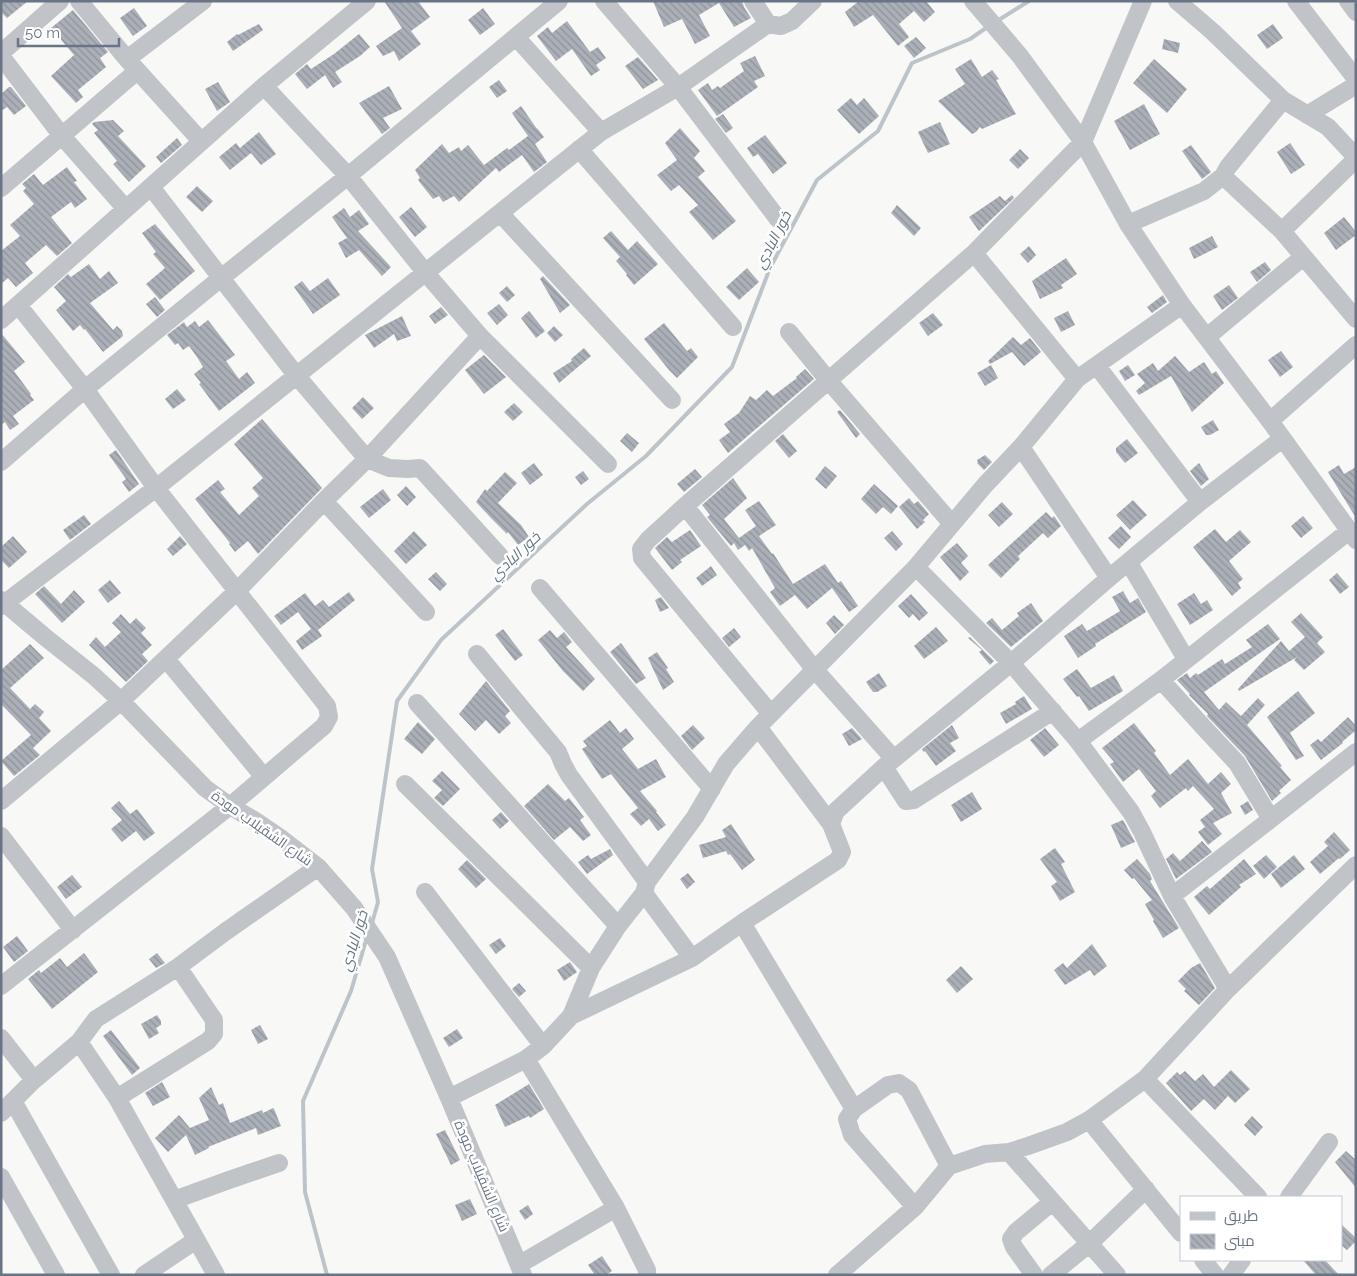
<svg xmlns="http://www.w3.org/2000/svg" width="1357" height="1276" font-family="Raleway,Cairo,sans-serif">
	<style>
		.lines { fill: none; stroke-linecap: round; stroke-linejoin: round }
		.stream { stroke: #bcc4ca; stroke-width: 4 }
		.building { fill: url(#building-back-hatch) }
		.minor { stroke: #c0c3c8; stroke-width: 18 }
		.labels { text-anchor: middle; stroke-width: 5; stroke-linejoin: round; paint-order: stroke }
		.street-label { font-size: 14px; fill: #697586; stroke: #fff }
		.water-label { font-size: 15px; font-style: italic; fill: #657681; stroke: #fff }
	</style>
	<defs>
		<pattern id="building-back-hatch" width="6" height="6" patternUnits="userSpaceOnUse" patternTransform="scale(1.25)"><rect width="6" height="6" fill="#abb0b8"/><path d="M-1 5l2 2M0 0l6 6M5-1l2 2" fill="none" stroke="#8f949b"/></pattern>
	</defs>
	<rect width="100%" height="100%" fill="#f8f9f6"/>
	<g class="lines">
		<!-- stream -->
		<path class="stream" d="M997 21 1029 1
			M372 923 378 902 372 869 397 701 441 640 587 504 646 456 732 367 770 268 817 180 878 131 912 63 970 39 989 26
			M327 1275 305 1192 303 1101 351 991 367 937"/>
	</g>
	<!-- building -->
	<path class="building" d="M1 1H28L7 18 1 12Z
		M384 1H418L430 17 411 31 421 44 399 61 394 51 383 56 376 46 402 28Z
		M653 1H742L744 7 751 18 734 27 719 3 699 15 710 36 695 44 682 19 664 27Z
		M859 1H926L935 12 924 22 914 11 899 24 909 37 898 46 873 15 854 27 845 12Z
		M134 8 147 26 133 36 120 18Z
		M483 8 495 24 480 35 468 20Z
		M73 10 108 52 100 58 106 67 78 90 83 97 76 103 51 76 74 55 51 28Z
		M567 21 590 52 598 47 606 58 596 65 600 70 591 76 572 49 556 61 537 36 548 27 552 33Z
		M259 24 263 30 233 51 227 42 237 34 238 35Z
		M1273 24 1283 38 1267 49 1257 35Z
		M359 34 370 47 360 56 335 72 342 82 333 88 325 75 307 89 295 74 307 64 311 69 334 54Z
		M916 37 926 48 914 58 904 46Z
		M1164 39 1180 43 1178 53 1162 49Z
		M755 56 765 76 754 81 758 87 717 116 698 90 708 83 712 90 718 86 720 88 744 71 740 63Z
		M638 57 658 80 643 89 625 66Z
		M971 59 982 77 992 70 999 79 996 80 1016 114 982 129 980 127 976 132 972 134 938 101 965 84 955 69Z
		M1154 59 1187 89 1167 113 1133 83Z
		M499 80 507 91 497 98 489 87Z
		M218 82 230 102 217 111 205 89Z
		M389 86 402 109 383 118 390 128 382 134 359 103Z
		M9 87H11L26 106 14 115 7 107 1 111V94Z
		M851 98 857 105 864 98 879 116 859 134 837 110Z
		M1144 104 1160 134 1130 150 1114 121Z
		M521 106 537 129V128L544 137 535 144 547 162 534 172 522 155 499 172 496 168 459 202 454 196 443 202 439 196 433 199 418 180 420 178 415 170 442 144 449 153 459 147 461 151 468 145 484 165 507 148 509 150 528 136 512 113Z
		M723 114 733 128 726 133 715 119Z
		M113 120 124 131 118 136 146 166 129 182 113 164 117 161 94 133 98 130 92 124 94 122Z
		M940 122 950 144 928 153 918 132Z
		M680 128 700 151 694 158 705 171 698 177 736 221 713 240 689 212 698 205 679 185 671 191 657 175 677 160 665 143Z
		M259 132 276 154 261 165 251 153 230 170 219 157 236 143 240 148Z
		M765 135 787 163 773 174 758 154 753 157 747 148Z
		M177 138 182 145 161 163 156 157Z
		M1290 143 1305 165 1291 174 1277 152Z
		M1191 145 1211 172 1202 179 1182 151Z
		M1020 149 1029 158 1018 169 1009 160Z
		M67 167 77 181 74 182 87 199 75 208 71 202 51 217 72 243 57 256 46 245 25 263 33 273 16 287 8 278 1 284V251L20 236 10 225 34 204 23 191 26 188 22 184 34 174 43 185Z
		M197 186 213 201 202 212 186 197Z
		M1012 195 1014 198 979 231 969 217 1000 196 1005 201Z
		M897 205 921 228 914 236 891 213Z
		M411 207 427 227 415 237 399 217Z
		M344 208 350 217 359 210 369 224 358 231 391 267 382 276 359 250 346 258 338 243 347 238 332 217Z
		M1344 217 1356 232V235L1336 250 1324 233Z
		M155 224 195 271 160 300 146 284 165 268 153 254 156 252 142 233Z
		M611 231 628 250 637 241 658 264 634 285 626 275 627 274 616 261 620 257 603 238Z
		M1212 236 1218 247 1194 259 1189 248Z
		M1029 246 1036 255 1028 263 1020 254Z
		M1066 258 1077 274 1061 285 1063 288 1040 299 1032 281Z
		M1265 262 1271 270 1257 282 1250 272Z
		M89 264 100 279 109 271 118 283 90 303 113 330 117 326 122 331 123 336 103 352 85 329 84 330 80 325 73 331 56 310 66 301 54 287 68 274 71 277Z
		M747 268 759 282 739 300 726 287Z
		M543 276 570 305 560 313 540 279Z
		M328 278 340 295 313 314 294 287 302 281 310 291Z
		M1229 285 1238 298 1222 310 1213 296Z
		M507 286 515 295 507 302 499 293Z
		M1163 295 1167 302 1152 313 1147 307Z
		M155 297 165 310 157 317 146 304Z
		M499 304 508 315 497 325 487 313Z
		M441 307 448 315 435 324 429 316Z
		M529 311 545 331 536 338 521 318Z
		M1068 311 1075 325 1061 332 1054 318Z
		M933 313 943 325 928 336 919 323Z
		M402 316 411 336 397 341 394 334 374 348 365 335Z
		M208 320 235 355 226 361 239 379 247 372 255 383 219 411 199 384 201 383 194 374 203 367 197 357 189 346 183 350 178 343 175 345 167 335 184 322 187 327 195 321 199 327Z
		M664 323 687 351 691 348 698 357 677 378 669 370 644 339Z
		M554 326 563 335 555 342 547 333Z
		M1 333 25 362 14 371 31 394 30 395 34 400 13 416 19 424 10 430 5 422 1 425Z
		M1013 337 1021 345 1030 338 1041 352 1024 366 1012 352 990 364 988 361Z
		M584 348 591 356 559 383 553 373 572 361 571 359Z
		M1281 351 1293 367 1280 377 1268 360Z
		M484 355 506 377 484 394 465 370Z
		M1175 356 1189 372 1204 362 1212 374 1216 371 1224 383 1192 412 1171 376 1139 395 1136 391 1145 383 1137 374 1153 363 1158 371Z
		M991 365 998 378 985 386 977 373Z
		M1128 365 1135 375 1125 381 1119 371Z
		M805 369 814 379 728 453 719 440 730 432 724 424 739 413 750 396 756 400 767 390 773 396 797 378 796 377Z
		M177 389 186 400 173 409 165 399Z
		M363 397 374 408 362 419 352 408Z
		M514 403 523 412 513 421 504 412Z
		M840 410 860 434 856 438 837 412Z
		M262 419 322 488 258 554 248 541 235 552 229 544 230 543 195 499 218 480 225 489 220 492 239 515 259 496 252 488 263 478 234 444Z
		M1213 420 1219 430 1210 435H1206L1201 427Z
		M627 433 639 443 632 452 620 441Z
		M783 434 797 451 789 458 775 441Z
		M1127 439 1138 453 1125 463 1116 452V448Z
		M116 450 139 484 129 492 122 482 126 479 109 455Z
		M985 455 992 462 984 470 977 463 978 462 977 460Z
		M534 463 543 475 530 485 521 473Z
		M1199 463 1209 479 1201 486 1190 471Z
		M1339 465 1344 474 1356 467V518L1328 472Z
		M825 466 837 476 826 489 815 479Z
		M695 469 702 477 684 492 677 484Z
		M583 471 589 479 581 485 575 477Z
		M505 472 517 483 498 503 521 525 529 537 518 545 508 532 507 534 491 518 476 502 485 489 487 491Z
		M733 478 747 498 724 519 739 538 756 526 745 510 759 501 776 525 759 536 772 554 773 553 793 584 825 564 838 583 833 586 841 581 858 606 849 612 832 588 807 609 795 595 780 606 770 592 775 588 752 548 749 551 745 545 738 550 734 543 731 546 707 517 710 515 702 505Z
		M874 484 898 506 891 514 883 507 876 514 861 499Z
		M406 486 416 497 407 506 397 495Z
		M383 489 391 500 369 518 360 507Z
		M909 498 914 504 918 501 929 514 923 520 925 522 917 529 899 507Z
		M1133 500 1147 515 1130 530 1116 515Z
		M1002 502 1013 514 999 527 988 515Z
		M1046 512 1052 518 1054 516 1061 526 1048 538 1043 533 1018 556 1020 559 1001 578 988 565Z
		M84 515 91 524 70 540 63 530Z
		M1303 516 1313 528 1301 538 1291 526Z
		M1121 526 1131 537 1119 549 1108 538Z
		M1215 529 1226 542 1240 530 1251 542 1229 561 1243 579 1238 583 1241 588 1232 596 1193 547Z
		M690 530 701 546 680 560 682 562 672 570 655 548 667 537 672 542Z
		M414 531 427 545 406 564 394 551Z
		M892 531 903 544 896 551 884 538Z
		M13 536 27 552 9 568 1 560V547Z
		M180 536 187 544 173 556 167 549Z
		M957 543 968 556 961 563 969 572 960 581 940 557Z
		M711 566 717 575 702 586 696 578Z
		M436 572 447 584 440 591 428 579Z
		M1337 573 1349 587 1340 594 1329 580Z
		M110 580 121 593 108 603 98 590Z
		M44 586 61 604 74 590 85 602 62 623 35 594Z
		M1123 591 1130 603 1138 598 1146 612 1095 644 1096 646 1078 658 1064 636 1082 624 1087 631 1120 611 1112 597Z
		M349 592 355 600 318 630 322 636 302 650 296 641 311 629 298 612 281 625 274 616 305 593 315 606 323 600 329 607Z
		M1194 593 1201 604 1207 600 1213 610 1190 625 1177 604Z
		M911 594 928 613 919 621 913 614 909 618 898 606Z
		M661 597 669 608 660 612 655 600Z
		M1031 603 1043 621 1011 647 986 623 992 618 1002 630 1019 616 1017 613Z
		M1301 613 1323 637 1317 643 1325 652 1304 670 1294 660 1297 657 1239 691 1238 689 1281 641 1289 651 1305 637 1291 622Z
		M121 614 130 624 136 618 146 628 141 633 152 645 142 654 148 661 126 682 89 645 96 637 105 647 121 632 112 623Z
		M834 615 844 625 835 634 826 623Z
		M1268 624 1280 639 1204 692 1219 710 1226 702 1241 716 1258 698 1265 705 1247 725 1282 766 1280 767 1291 780 1279 791 1281 793 1272 801 1245 756 1207 716 1208 714 1189 695 1190 694 1177 680 1187 673 1190 678 1196 673 1198 675 1222 659 1225 664 1252 647 1246 640Z
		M936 627 948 641 924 659 914 646Z
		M734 628 741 637 729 647 722 638Z
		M503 629 523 655 515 661 495 635Z
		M550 630 557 638 564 632 572 642 566 647 595 679 583 691 563 671 538 640Z
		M970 637 994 661 990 665 979 652 982 650 968 638Z
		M621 643 646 678 636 684 610 652Z
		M30 644 44 658 10 688 30 709 35 704 44 712 39 718 51 731 33 748 40 755 14 776 1 761 31 735 1 704V670Z
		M657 652 668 668 666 669 674 682 663 690 648 658Z
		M1077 669 1091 688 1114 675 1123 691 1089 711 1079 696 1077 697 1063 679Z
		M879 673 887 686 877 692H873L866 682Z
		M486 681 510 711 505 716 511 723 499 734 486 720 475 731 459 714Z
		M1298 691 1315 713 1290 733 1304 756 1296 760 1267 717Z
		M1024 696 1032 709 1006 724 1000 713 1016 704 1015 702Z
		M1348 717 1356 726V730L1342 742 1343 743 1321 760 1310 745 1318 739 1321 742Z
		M610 720 620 733 626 728 634 739 622 749 638 769 656 759 666 777 640 791 657 811 656 812 666 825 658 831 649 819 641 826 630 814 638 808 611 774 602 779 582 749 587 746 583 741Z
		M418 722 435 739 422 754 404 739Z
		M1134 723 1156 751 1154 753 1170 775 1188 759 1208 784 1221 772 1231 784 1221 793 1232 813 1213 823 1222 834 1208 845 1198 832 1205 827 1200 820 1214 809 1193 786 1188 791 1186 788 1160 808 1151 796 1156 791 1139 769 1123 782 1110 764 1114 762 1102 748Z
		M693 725 705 738 692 750 681 736Z
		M952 725 959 738 950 743 956 751 936 766 925 751 924 752 922 749Z
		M852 728 862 739 849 746 842 734Z
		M1045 728 1059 745 1044 757 1030 740Z
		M442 771 460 789 443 806 434 798 442 790 432 781Z
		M548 784 565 801 569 798 584 817 580 820 591 835 583 841 570 827 554 840 524 806Z
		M972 792 982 809 961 822 951 805Z
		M119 801 130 814 137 809 155 833 144 841 136 831 122 842 111 829 122 820 111 808Z
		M1248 801 1253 810 1245 815 1240 806Z
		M501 812 509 821 500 829 492 820Z
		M1123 820 1135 842 1121 848 1111 825Z
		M731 824 755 860 742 870 730 854 728 855 726 851 703 858 699 845 726 837 722 830Z
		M1334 832 1350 850 1340 859 1339 858 1320 874 1310 862 1328 846 1324 842Z
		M1202 841 1212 852 1176 879 1166 859 1173 853 1180 861Z
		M1055 848 1065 862 1061 864 1075 892 1060 901 1051 886 1057 882 1040 859Z
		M610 849 613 855 587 874 578 862 588 855 591 859Z
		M1266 855 1277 867 1264 879 1253 866Z
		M1294 855 1305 869 1281 888 1271 874Z
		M1137 859 1150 874 1152 879 1150 881 1179 928 1163 938 1153 921 1154 920 1145 904 1152 900 1134 878 1132 879 1124 870Z
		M1244 859 1256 874 1239 885 1241 887 1209 915 1194 897 1207 886 1210 889Z
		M467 860 486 879 476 888 458 869Z
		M688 873 695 882 687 889 680 879Z
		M72 875 82 887 66 899 57 887Z
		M17 936 28 951 14 962 3 947Z
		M500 938 506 946 496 954 489 945Z
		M1092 944 1107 966 1094 976 1090 970 1065 985 1054 970 1063 963 1067 968Z
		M84 953 98 972 52 1009 28 979 39 970 41 973 60 958 67 967Z
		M157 953 165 963 156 968 149 959Z
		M570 962 577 972 564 981 557 970Z
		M1200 963 1215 988 1199 1005 1184 991 1186 989 1178 981 1191 968Z
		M961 966 973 979 957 993 946 980Z
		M519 983 526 991 519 997 512 989Z
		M157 1015 161 1021V1025L156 1028 159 1033 149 1039 141 1024Z
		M260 1025 268 1039 258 1044 251 1030Z
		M457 1029 463 1038 449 1047 443 1038Z
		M111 1030 140 1068 132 1075 103 1036Z
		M1231 1070 1250 1089 1235 1103 1228 1096 1215 1110 1204 1099 1191 1111 1166 1083 1177 1072 1180 1075 1185 1071 1195 1081 1203 1074 1214 1087Z
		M162 1082 170 1097 153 1106 145 1093Z
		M529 1084 544 1109 530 1118 529 1116 505 1127 495 1105Z
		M211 1087 219 1105 223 1103 230 1123 262 1110 263 1113 273 1108 274 1109 281 1126 258 1135 256 1128 208 1147 209 1148 195 1155 186 1135 168 1152 155 1138 179 1115 190 1128 209 1120 199 1098Z
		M1252 1116 1263 1127 1255 1136 1244 1125Z
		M445 1130 460 1160 451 1165 436 1134Z
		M1346 1151 1356 1160V1188L1335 1162Z
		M470 1199 477 1214 462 1221 455 1205Z
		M528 1205 533 1214 525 1220 519 1211Z
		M1341 1224 1356 1238V1241L1347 1250 1341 1245Z
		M602 1256 612 1271 606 1275H595L588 1265Z
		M1303 1260H1325L1339 1275H1316Z"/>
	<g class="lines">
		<!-- minor -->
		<path class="minor" d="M79 1 127 59 201 141
			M604 1 678 87 778 219
			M753 1 768 24 781 26 792 21 813 1
			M973 1 1020 56 1083 142 1128 224 1182 305 1270 421 1356 540
			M1177 1 1213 32 1283 100 1328 127 1356 157
			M1296 1 1356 79
			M1348 1 1356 12
			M516 37 601 132
			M1 53 60 1
			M1 56 62 136 126 209
			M127 59 203 1
			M264 86 348 176 425 272 480 336 608 464
			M1307 115 1356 85
			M579 149 733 327
			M1223 176 1282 231 1356 319
			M151 187 296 375 367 459 389 468 408 469 420 468 500 556
			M1 188 137 71
			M500 213 672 400
			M1128 224 1204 191 1223 176 1228 167 1283 100
			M1282 231 1356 159
			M974 253 1077 379
			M1 320 264 86 367 1
			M789 332 828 380 952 524
			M1207 337 1303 257
			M1097 366 1200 502
			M1270 421 1356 345
			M1021 447 1109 578
			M1 462 85 389 221 278 348 176 559 1
			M324 501 426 612
			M685 506 815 670 894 759
			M1129 563 1186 659
			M916 567 1011 663 1078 741 1131 812 1142 832 1172 896 1228 989
			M540 588 712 789
			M1 600 45 637 94 676 121 701 205 788 230 806 254 820 282 839 318 867 354 908 387 957 449 1098 523 1275
			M1 606 156 488 601 132 678 87 768 24
			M477 654 558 752 563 764 569 775 647 882
			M166 659 264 777
			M1161 680 1206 730 1237 763 1271 819
			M417 703 618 926
			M771 714 642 558 641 549 648 540 685 506 974 253 1083 142 1143 1
			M758 727 831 824
			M1078 741 1161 680 1349 531
			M884 767 906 801 914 800 1053 711
			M405 784 591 968
			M1 801 121 701 237 591 324 501 367 459 480 336
			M1 836 73 930
			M425 892 543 1046
			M644 893 692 958
			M1172 896 1271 819 1356 752
			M742 923 854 1109
			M1 986 230 806 324 726 329 717 327 706 156 488 85 389 18 305
			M571 1016 692 958 742 923 838 860 842 852 831 824 836 811 884 767 1011 663 1109 578 1200 502 1282 439
			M1 1038 34 1080
			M79 1042 117 1098 216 1275
			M526 1059 616 1208 647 1270V1275
			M1145 1079 1258 1197
			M117 1098 208 1041 214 1034V1020L178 967
			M449 1098 526 1059 543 1046 571 1016 591 968 618 926 644 893 647 882 695 817 726 764 758 727 916 567 985 485 1021 447 1077 379 1182 305
			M13 1101 111 1275
			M1 1113 34 1080 79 1042 96 1019 178 967 225 932 318 867
			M1089 1120 1181 1233
			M1009 1152 1117 1275
			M1 1177 56 1275
			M1289 1197 1329 1142
			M174 1200 229 1180 279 1163
			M915 1207 852 1135 847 1119 854 1109 888 1085 899 1083 909 1090 949 1166
			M1203 1260 1215 1275
			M520 1264 616 1208
			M144 1275 196 1240
			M837 1275 915 1207 949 1166 985 1154 1009 1152 1028 1146 1067 1132 1089 1120 1145 1079 1228 989 1356 865
			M1034 1275 1014 1247 1011 1239 1016 1232 1052 1202
			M1051 1275 1090 1243 1146 1189
			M1231 1275 1242 1260"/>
	</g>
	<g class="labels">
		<!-- street labels -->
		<g class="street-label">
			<text transform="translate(262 828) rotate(35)" y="5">شارع الشقيلاب مودة</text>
			<text transform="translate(482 1176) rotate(67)" y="5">شارع الشقيلاب مودة</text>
		</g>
		<!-- water labels -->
		<g class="water-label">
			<text transform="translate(773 240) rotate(-63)" y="5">خور البادي</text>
			<text transform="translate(515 556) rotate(-43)" y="5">خور البادي</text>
			<text transform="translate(354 941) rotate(-73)" y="5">خور البادي</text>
		</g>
	</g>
	<!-- border -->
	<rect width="1357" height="1276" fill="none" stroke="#697586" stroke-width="5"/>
	<!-- legend -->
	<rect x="1180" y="1196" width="162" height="65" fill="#ffffff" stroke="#c3c8cf"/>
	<rect x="1190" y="1212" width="25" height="8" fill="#c0c3c8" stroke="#c3c8cf"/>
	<text x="1224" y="1221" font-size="15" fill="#697586">طريق</text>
	<rect x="1190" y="1234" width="25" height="15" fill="url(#building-back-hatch)" stroke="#c3c8cf"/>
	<text x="1224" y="1246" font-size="15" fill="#697586">مبنى</text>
	<!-- scale -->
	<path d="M18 38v8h101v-8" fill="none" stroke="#697586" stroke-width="2.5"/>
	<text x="25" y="38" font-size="15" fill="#697586" stroke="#ffffff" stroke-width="4" paint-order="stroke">50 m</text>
</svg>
